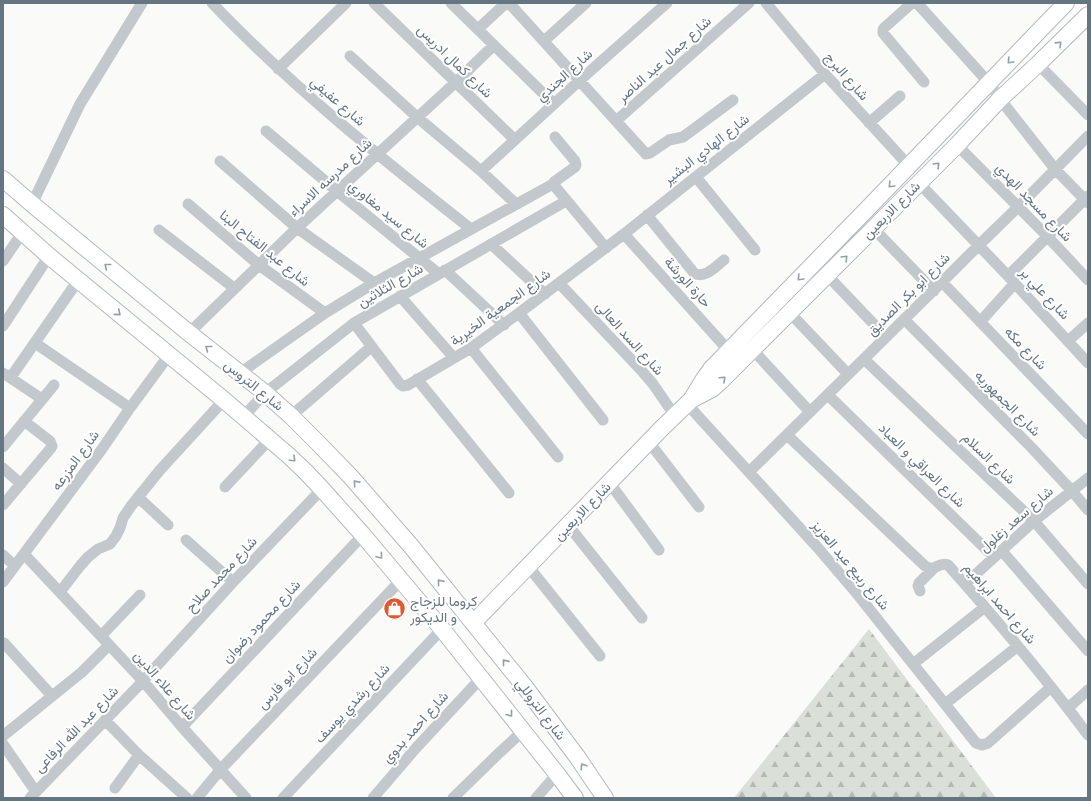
<svg xmlns="http://www.w3.org/2000/svg" width="1091" height="801" font-family="Figtree,Vazirmatn,sans-serif">
	<style>
		.forest { fill: url(#forest-firs) }
		.lines { fill: none; stroke-linecap: round; stroke-linejoin: round }
		.secondary-casing { stroke: #b3babf; stroke-width: 18 }
		.street { stroke: #c3c8cc; stroke-width: 11 }
		.secondary { stroke: #fff; stroke-width: 16 }
		.oneway { stroke: #939fa8 }
		.labels { text-anchor: middle; stroke-width: 4; stroke-linejoin: round; paint-order: stroke }
		.street-label { font-size: 14px; fill: #657683; stroke: #fff }
		.poi-label { font-size: 14px; fill: #657683; stroke: #fff; text-anchor: start }
	</style>
	<defs>
		<pattern id="forest-firs" width="22" height="20" patternUnits="userSpaceOnUse"><rect width="22" height="20" fill="#dadfd7"/><path d="M5 1l3.5 6h-7zM16 11l3.5 6h-7z" fill="#b4b9b4"/></pattern>
	</defs>
	<rect width="100%" height="100%" fill="#fafaf8"/>
	<!-- forest -->
	<path class="forest" d="M869 629 996 798H734Z"/>
	<g class="lines">
		<defs>
			<path id="secondary" d="M3 179 32 204 83 246 189 333 265 393 291 416 319 444 351 477 411 546 525 687 578 758 605 798
				M3 215 49 256 224 400 288 455 305 471 322 489 363 535 442 629 557 774 575 798
				M691 400 712 389 721 381 957 145 1000 99 1038 64 1088 15
				M473 623 662 428 691 400 704 379 711 369 871 205 1066 3"/>
		</defs>
		<!-- secondary casing -->
		<use href="#secondary" class="secondary-casing"/>
		<!-- street -->
		<path class="street" d="M212 3C291 86 381 158 471 229
			M374 3 515 140
			M451 3 554 104
			M509 3 646 154 650 153 669 140 683 137 733 100
			M766 3 825 74 909 166
			M912 3 884 28 883 30V33L924 82
			M917 3 989 83 1000 99 1055 169 1088 203
			M478 29 506 3
			M544 41 586 3
			M350 56 417 117 481 171 516 204
			M1038 64 1088 115
			M278 69 346 3
			M616 121 749 3
			M869 123 900 96
			M266 131 337 191 439 274
			M555 137 575 161 576 165 575 167 554 182 553 184 606 248
			M957 145 1048 237 1088 280
			M220 161 297 228 374 283
			M481 171 579 81 667 3
			M696 177 755 250
			M919 183 1008 276 1088 363
			M32 204 80 104 142 3
			M188 204 259 265 325 313
			M647 215 694 273C705 279 715 267 724 260
			M873 228 934 291
			M159 230 234 288
			M624 234 729 351
			M491 244 545 294
			M3 261 22 233
			M445 270 504 325
			M828 276 886 337
			M1008 276 1088 196
			M942 282 1088 434
			M559 283 641 370 653 384 675 416
			M400 296 454 358
			M519 313 603 420
			M790 313 848 374
			M904 319 1031 447 1072 491 1088 510
			M980 322 1015 283
			M354 323 400 384 403 386 408 385 471 348 519 313 624 234 825 74
			M3 326 49 256
			M189 333 297 228 456 82 494 45
			M1068 341 1088 323
			M35 343 130 408
			M471 348 558 457
			M753 350 810 412
			M864 359 1034 521 1088 584
			M3 373 42 399
			M240 373 325 313 374 283 553 184
			M11 377 79 279
			M417 379 509 493
			M828 395 994 557
			M687 404 818 548 858 595 976 743 982 745 988 743 1051 687
			M291 416 371 347
			M243 417 265 393 354 323 566 201
			M787 435 925 566C936 573 938 561 948 565 997 620 1044 676 1088 735
			M649 442 699 507
			M3 447 54 385
			M3 468 21 484
			M749 472 942 282 979 245 1018 207 1088 136
			M609 482 659 550
			M225 487 270 439
			M138 497 168 525
			M3 505 51 448 52 446 50 441 24 421
			M568 525 642 618
			M186 540 233 582
			M1002 551 1088 651
			M24 554 143 681 182 727 246 798
			M3 555 15 566
			M528 566 600 656
			M3 582 102 449 130 408 169 355
			M965 584 1034 521 1088 478
			M920 591 918 586 919 583 934 568
			M60 592 80 566 88 557 98 549 110 544 116 536 120 528 123 518 131 506 160 470 224 400
			M101 636 140 595
			M4 643 52 696
			M913 664 985 607
			M945 704 1018 646
			M1068 708 1088 690
			M105 720 139 755 187 798
			M182 727 363 535
			M3 736 82 672 109 645
			M3 744 36 792
			M115 788 139 755
			M30 798 143 681 233 582 322 489
			M197 798 221 769 401 580
			M283 798 442 629
			M373 798 416 748 481 678
			M453 798 498 754 523 731
			M536 798 557 774"/>
		<!-- secondary -->
		<use href="#secondary" class="secondary"/>
	</g>
	<!-- one-way arrows -->
	<defs><path id="oneway-chevron" d="M-2-3.5L2.5 0L-2 3.5" fill="none" stroke-width="1.6" stroke-linecap="round" stroke-linejoin="round"/></defs>
	<g class="oneway">
		<use href="#oneway-chevron" transform="translate(1059 44) rotate(-44)"/>
		<use href="#oneway-chevron" transform="translate(1010 61) rotate(134)"/>
		<use href="#oneway-chevron" transform="translate(937 165) rotate(-45)"/>
		<use href="#oneway-chevron" transform="translate(891 185) rotate(134)"/>
		<use href="#oneway-chevron" transform="translate(845 258) rotate(-46)"/>
		<use href="#oneway-chevron" transform="translate(107 266) rotate(-141)"/>
		<use href="#oneway-chevron" transform="translate(800 278) rotate(134)"/>
		<use href="#oneway-chevron" transform="translate(118 313) rotate(40)"/>
		<use href="#oneway-chevron" transform="translate(208 348) rotate(-142)"/>
		<use href="#oneway-chevron" transform="translate(723 379) rotate(-43)"/>
		<use href="#oneway-chevron" transform="translate(293 459) rotate(43)"/>
		<use href="#oneway-chevron" transform="translate(356 483) rotate(-132)"/>
		<use href="#oneway-chevron" transform="translate(380 556) rotate(50)"/>
		<use href="#oneway-chevron" transform="translate(440 582) rotate(-129)"/>
		<use href="#oneway-chevron" transform="translate(505 662) rotate(-129)"/>
		<use href="#oneway-chevron" transform="translate(510 714) rotate(52)"/>
		<use href="#oneway-chevron" transform="translate(583 766) rotate(-124)"/>
	</g>
	<!-- icons -->
	<defs>
		<symbol id="shop-disc" viewBox="-11 -11 22 22"><circle r="9.5" fill="#e4572e" stroke="#fff"/><path d="M-5-2.5h2.3a2.7 3.5 0 0 1 5.4 0H5L5.5 6h-11ZM-1.5-2.5h3a1.5 2.3 0 0 0-3 0Z" fill="#fff"/></symbol>
	</defs>
	<g fill-rule="evenodd">
		<use href="#shop-disc" x="382" y="596" width="25" height="25"/>
	</g>
	<g class="labels">
		<!-- street labels -->
		<g class="street-label">
			<text transform="translate(664 59) rotate(-42)" y="5">شارع جمال عبد الناصر</text>
			<text transform="translate(455 61) rotate(44)" y="5">شارع كمال ادريس</text>
			<text transform="translate(564 75) rotate(-42)" y="5">شارع الجندي</text>
			<text transform="translate(847 76) rotate(49)" y="5">شارع البرج</text>
			<text transform="translate(338 101) rotate(41)" y="5">شارع عفيفي</text>
			<text transform="translate(706 149) rotate(-38)" y="5">شارع الهادي البشير</text>
			<text transform="translate(330 177) rotate(-43)" y="5">شارع مدرسه الاسراء</text>
			<text transform="translate(1034 202) rotate(46)" y="5">شارع مسجد الهدي</text>
			<text transform="translate(891 210) rotate(-45)" y="5">شارع الاربعين</text>
			<text transform="translate(389 214) rotate(39)" y="5">شارع سيد مغاوري</text>
			<text transform="translate(265 248) rotate(39)" y="5">شارع عبد الفتاح البنا</text>
			<text transform="translate(688 282) rotate(48)" y="5">حارة الورشة</text>
			<text transform="translate(390 285) rotate(-30)" y="5">شارع الثلاثين</text>
			<text transform="translate(1045 293) rotate(47)" y="5">شارع علي بر</text>
			<text transform="translate(908 294) rotate(-45)" y="5">شارع ابو بكر الصديق</text>
			<text transform="translate(500 307) rotate(-36)" y="5">شارع الجمعية الخيرية</text>
			<text transform="translate(630 338) rotate(48)" y="5">شارع السد العالى</text>
			<text transform="translate(1026 348) rotate(46)" y="5">شارع مكه</text>
			<text transform="translate(254 385) rotate(39)" y="5">شارع التروس</text>
			<text transform="translate(1008 403) rotate(45)" y="5">شارع الجمهوريه</text>
			<text transform="translate(989 458) rotate(44)" y="5">شارع السلام</text>
			<text transform="translate(75 460) rotate(-54)" y="5">شارع المزرعه</text>
			<text transform="translate(922 465) rotate(44)" y="5">شارع العراقي و العباد</text>
			<text transform="translate(582 511) rotate(-46)" y="5">شارع الاربعين</text>
			<text transform="translate(1016 519) rotate(-41)" y="5">شارع سعد زغلول</text>
			<text transform="translate(851 565) rotate(50)" y="5">شارع ربيع عبد العزيز</text>
			<text transform="translate(221 574) rotate(-47)" y="5">شارع محمد صلاح</text>
			<text transform="translate(1000 603) rotate(49)" y="5">شارع احمد ابراهيم</text>
			<text transform="translate(261 621) rotate(-47)" y="5">شارع محمود رضوان</text>
			<text transform="translate(287 678) rotate(-46)" y="5">شارع ابو فارس</text>
			<text transform="translate(165 685) rotate(49)" y="5">شارع علاء الدين</text>
			<text transform="translate(352 703) rotate(-47)" y="5">شارع رشدي يوسف</text>
			<text transform="translate(541 709) rotate(53)" y="5">شارع التروللي</text>
			<text transform="translate(415 727) rotate(-48)" y="5">شارع احمد بدوي</text>
			<text transform="translate(76 729) rotate(-46)" y="5">شارع عبد الله الرفاعى</text>
		</g>
		<!-- poi labels -->
		<g class="poi-label">
			<text x="410" y="606">كروما للزجاج<tspan x="410" dy="16">و الديكور</tspan></text>
		</g>
	</g>
	<!-- border -->
	<rect width="1091" height="801" fill="none" stroke="#657683" stroke-width="8"/>
</svg>
